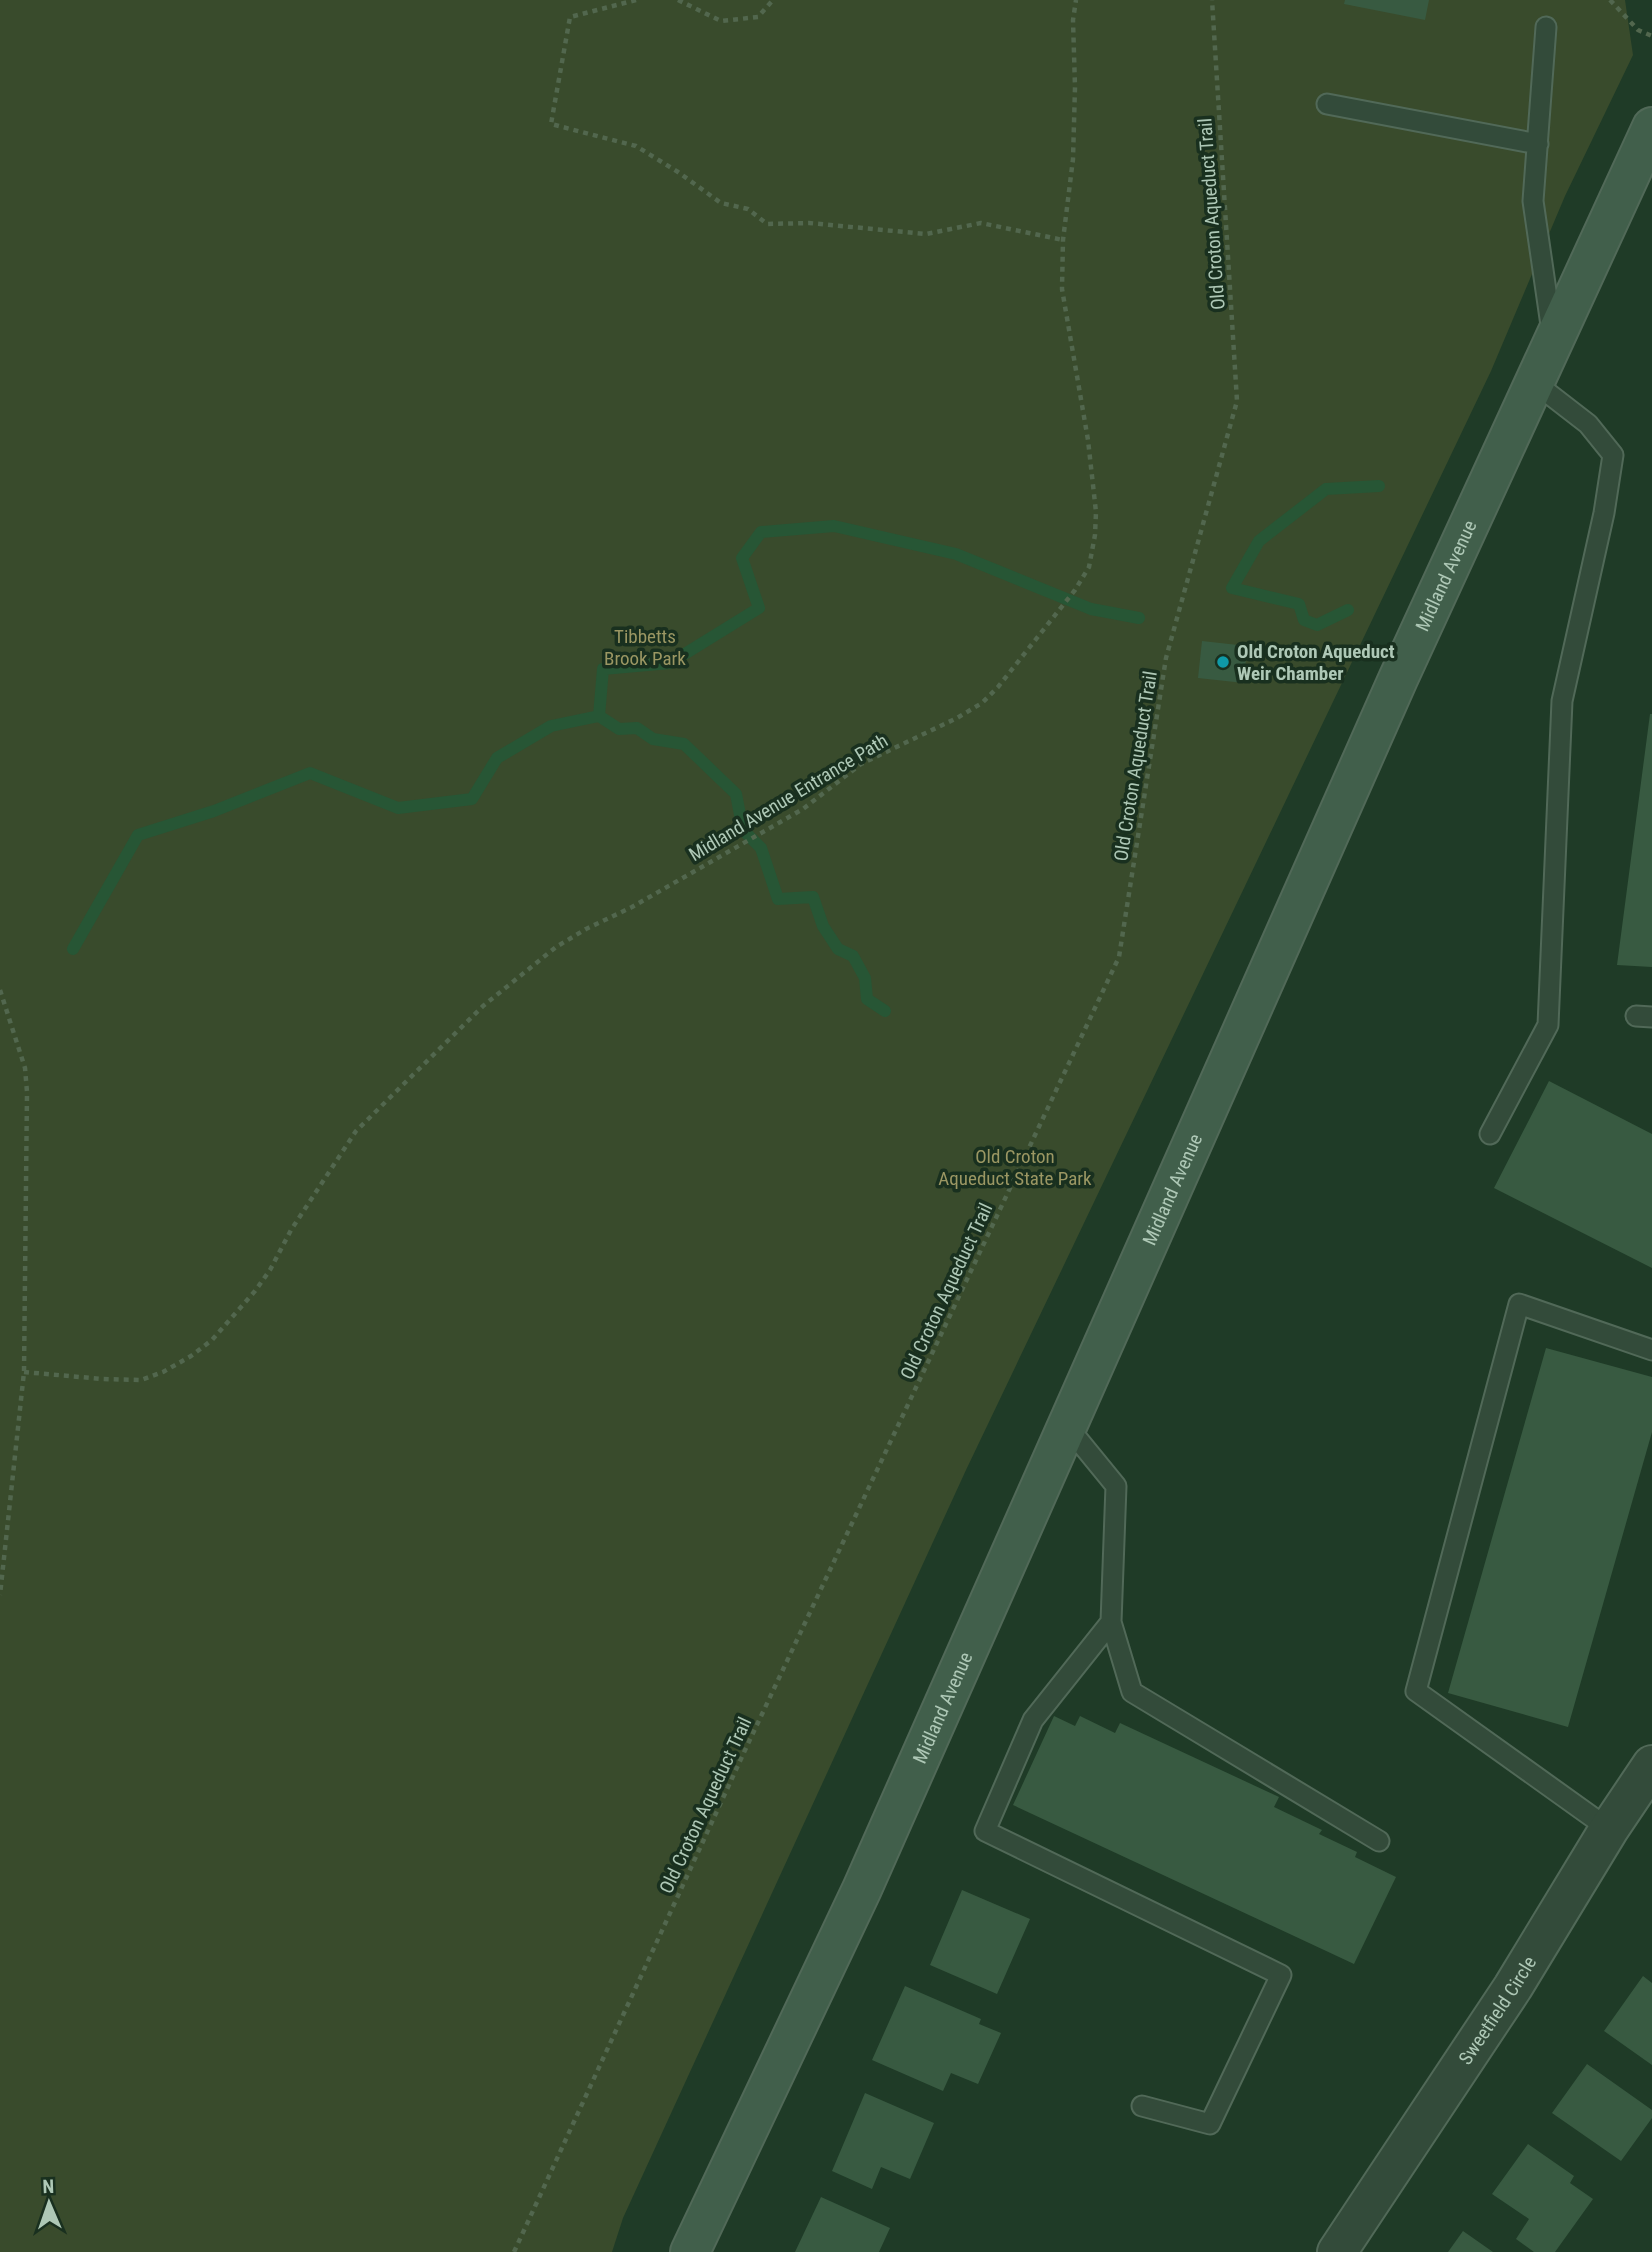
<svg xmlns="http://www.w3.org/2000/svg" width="1652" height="2252" font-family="'Roboto Condensed',sans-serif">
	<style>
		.green { fill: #394b2c }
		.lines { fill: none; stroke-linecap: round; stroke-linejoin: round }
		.stream { stroke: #275635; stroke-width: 12 }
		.building { fill: #385a41 }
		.lane-casing { stroke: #516958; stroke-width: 23 }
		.street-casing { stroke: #516958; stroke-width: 42 }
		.secondary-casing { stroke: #516958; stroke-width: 42 }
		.path { stroke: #52674e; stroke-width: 4.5; stroke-dasharray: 5 5; stroke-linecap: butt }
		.lane { stroke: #334b3a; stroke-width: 19 }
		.street { stroke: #334b3a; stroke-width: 38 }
		.secondary { stroke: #415f4b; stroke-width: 38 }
		.culture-dot { fill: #0f9aa8; stroke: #19301f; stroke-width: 2.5 }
		.labels { text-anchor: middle; stroke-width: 7; stroke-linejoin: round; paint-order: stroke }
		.street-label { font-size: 19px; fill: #aec8b6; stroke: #19301f }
		.park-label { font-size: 19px; fill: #9b9763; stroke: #19301f }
		.poi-label { font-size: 19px; font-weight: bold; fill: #aec8b6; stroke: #19301f; text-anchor: start }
	</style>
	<rect width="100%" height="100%" fill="#1f3b27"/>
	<!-- green -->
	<path class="green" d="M0 0H1625L1633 55 1565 196 1491 371 966 1470 623 2218 612 2252H0Z"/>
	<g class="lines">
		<!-- stream -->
		<path class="stream" d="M1348 610 1317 625 1304 620 1299 604 1232 588 1259 541 1326 489 1379 486
			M599 716 619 729 637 728 653 739 684 744 736 794 743 830 761 848 778 899 813 897 823 926 838 949 853 956 865 978 867 999 885 1011
			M73 949 138 835 214 811 310 773 398 808 472 799 497 758 551 726 599 716 603 669 670 663 759 608 742 558 761 532 834 526 956 554 1091 609 1139 618"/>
	</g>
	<!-- building -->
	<path class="building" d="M1345 0H1429L1425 20 1344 4Z
		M1202 641 1247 646 1244 683 1198 678Z
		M1650 714H1652V967L1617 965Z
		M1549 1081 1652 1134V1268L1494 1188Z
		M1546 1348 1652 1377V1432L1568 1727 1448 1693Z
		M1054 1716 1075 1726 1080 1716 1115 1733 1120 1723 1279 1797 1274 1807 1322 1830 1319 1834 1357 1852 1355 1857 1396 1877 1354 1964 1013 1805Z
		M962 1890 1030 1919 997 1994 930 1965Z
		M1643 1976 1652 1983V2065L1604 2031Z
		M905 1986 981 2019 979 2024 1001 2033 978 2084 951 2073 943 2091 872 2060Z
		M1587 2064 1652 2110V2118L1621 2161 1552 2113Z
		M865 2093 934 2123 910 2179 881 2167 872 2189 832 2171Z
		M1528 2144 1574 2176 1570 2183 1593 2199 1555 2252H1534L1516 2239 1529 2219 1492 2194Z
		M821 2197 890 2228 879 2252H795Z
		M1463 2231 1493 2252H1448Z"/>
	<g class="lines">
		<defs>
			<path id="lane" d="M1546 27 1533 201 1552 332
				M1327 104 1538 144
				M1636 1016 1652 1017
				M1490 1134 1548 1025 1562 701 1604 513 1613 455 1588 424 1535 383
				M1067 1426 1116 1486 1111 1622 1132 1692 1379 1841
				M1111 1622 1033 1720 985 1831 1281 1975 1210 2124 1142 2106
				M1609 1829 1416 1691 1519 1304 1652 1350"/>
			<g id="street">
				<path id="s1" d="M1337 2252 1513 1987 1609 1829 1652 1765"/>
			</g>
			<g id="secondary">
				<path id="s2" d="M690 2252 862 1889 1398 679 1652 127"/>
			</g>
		</defs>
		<!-- lane casing -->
		<use href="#lane" class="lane-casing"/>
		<!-- street casing -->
		<use href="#street" class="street-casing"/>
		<!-- secondary casing -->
		<use href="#secondary" class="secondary-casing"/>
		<!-- path -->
		<path class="path" d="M636 0 570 17 551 124 636 146 678 172 721 203 748 209 767 224 809 223 926 234 981 223 1063 240
			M678 0 721 21 758 17 773 0
			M1610 0 1638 30 1652 36
			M0 990 25 1068 27 1092 24 1372 0 1595
			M24 1372 102 1379 141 1380 163 1372 191 1356 212 1340 255 1291 270 1270 291 1230 356 1131 483 1006 556 947 586 929 632 907 803 809 861 764 957 718 982 703 998 687 1075 590 1089 567 1095 535 1096 512 1088 440 1062 289 1063 240 1073 159 1075 87 1073 20 1076 0
			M514 2252 746 1748 1119 957 1166 658 1237 401 1212 0"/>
		<!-- lane -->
		<use href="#lane" class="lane"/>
		<!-- street -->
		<use href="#street" class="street"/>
		<!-- secondary -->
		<use href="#secondary" class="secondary"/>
	</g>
	<!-- markers -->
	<circle class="culture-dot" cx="1223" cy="662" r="7"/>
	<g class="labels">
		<!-- street labels -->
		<g class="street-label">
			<text transform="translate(1211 214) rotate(-94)" y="7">Old Croton Aqueduct Trail</text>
			<text dy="7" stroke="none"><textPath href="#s2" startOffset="1839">Midland Avenue</textPath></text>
			<text transform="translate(1135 766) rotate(-81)" y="7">Old Croton Aqueduct Trail</text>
			<text transform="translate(788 797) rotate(-31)" y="7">Midland Avenue Entrance Path</text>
			<text dy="7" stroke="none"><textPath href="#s2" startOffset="1167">Midland Avenue</textPath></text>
			<text transform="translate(946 1291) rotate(-65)" y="7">Old Croton Aqueduct Trail</text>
			<text dy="7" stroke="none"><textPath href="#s2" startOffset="600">Midland Avenue</textPath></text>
			<text transform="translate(705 1805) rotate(-65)" y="7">Old Croton Aqueduct Trail</text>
			<text dy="7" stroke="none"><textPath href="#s1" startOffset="290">Sweetfield Circle</textPath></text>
		</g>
		<!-- park labels -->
		<g class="park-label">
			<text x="645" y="643">Tibbetts<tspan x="645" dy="22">Brook Park</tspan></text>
			<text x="1015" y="1163">Old Croton<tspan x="1015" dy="22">Aqueduct State Park</tspan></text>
		</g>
		<!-- poi labels -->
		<g class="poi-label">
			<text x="1237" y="658">Old Croton Aqueduct<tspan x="1237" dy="22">Weir Chamber</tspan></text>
		</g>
	</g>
	<!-- north arrow -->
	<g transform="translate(49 2203) rotate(358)" stroke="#19301f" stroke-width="5" paint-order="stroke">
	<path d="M0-5L12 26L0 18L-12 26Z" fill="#aec8b6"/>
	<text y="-10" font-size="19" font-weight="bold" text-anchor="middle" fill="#aec8b6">N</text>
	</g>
</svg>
